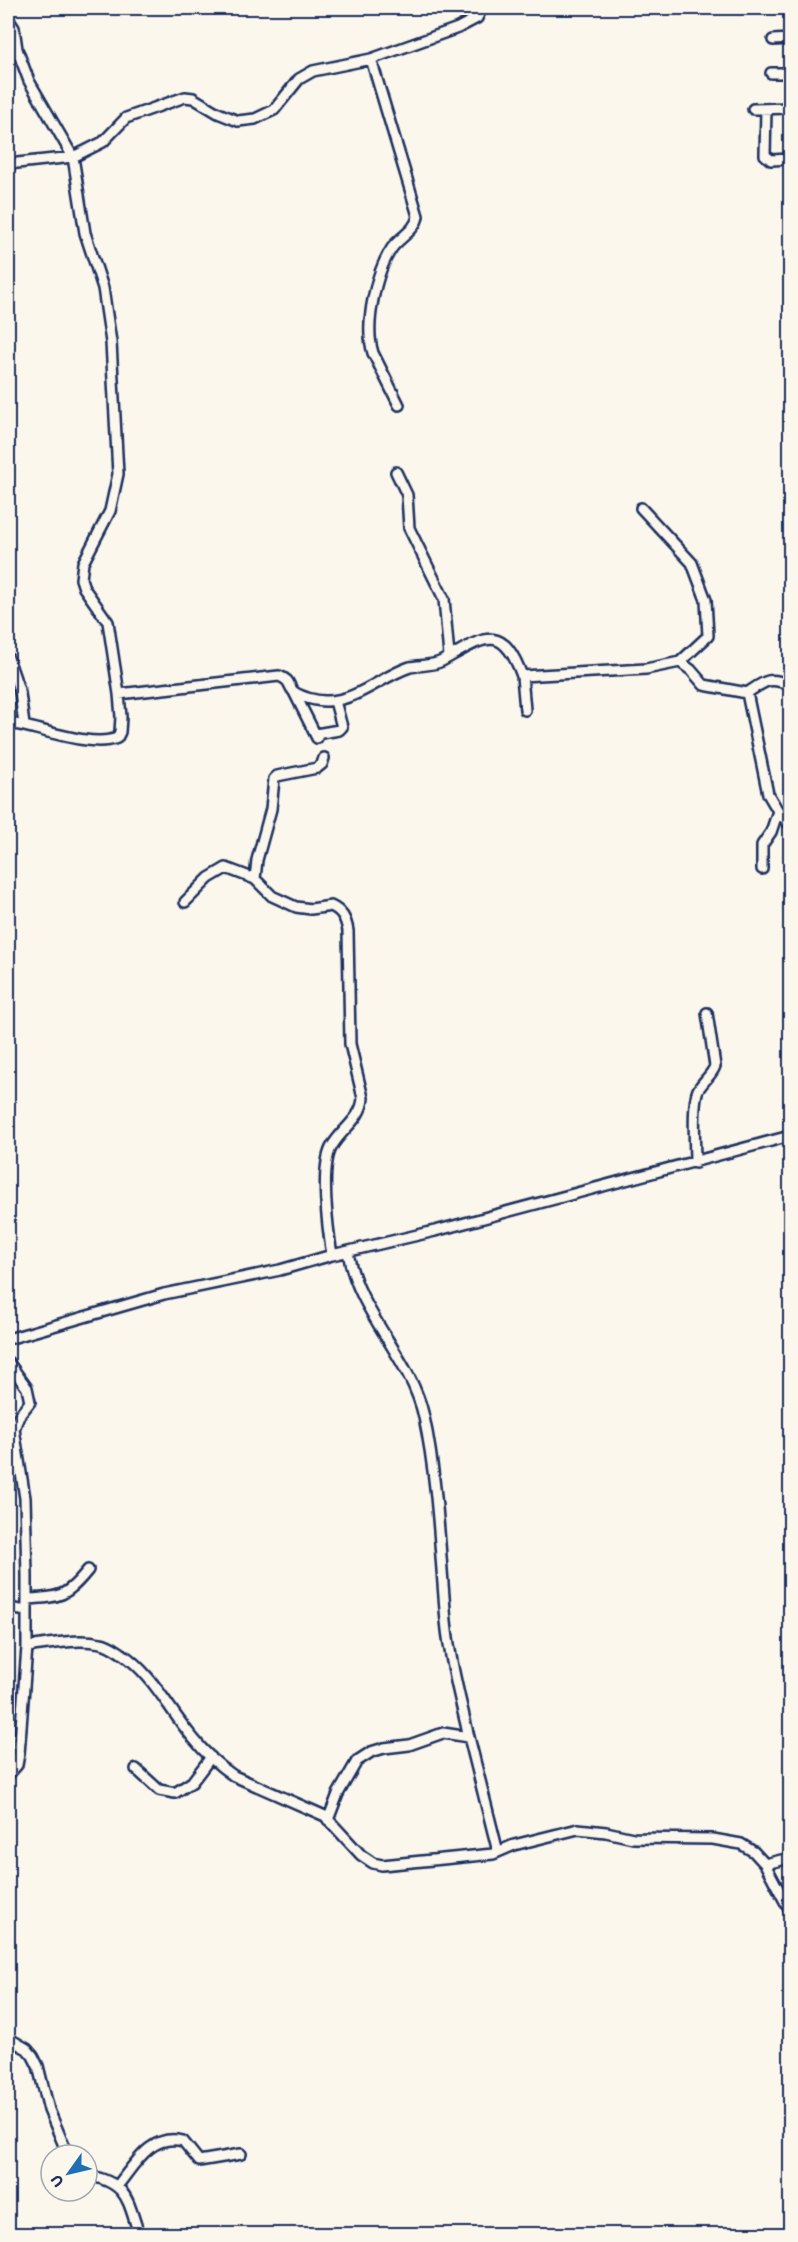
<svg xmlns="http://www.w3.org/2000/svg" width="798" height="2242" font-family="Itim,sans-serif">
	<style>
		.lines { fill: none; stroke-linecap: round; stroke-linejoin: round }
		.minor-casing { stroke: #1b2f5e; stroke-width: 14 }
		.minor { stroke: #fbf7ec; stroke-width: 9 }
	</style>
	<rect width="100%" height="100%" fill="#fbf7ec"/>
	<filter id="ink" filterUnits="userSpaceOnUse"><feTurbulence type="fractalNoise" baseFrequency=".0167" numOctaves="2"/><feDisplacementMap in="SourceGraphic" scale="12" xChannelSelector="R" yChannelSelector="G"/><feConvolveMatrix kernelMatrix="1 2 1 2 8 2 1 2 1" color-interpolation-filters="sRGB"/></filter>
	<g filter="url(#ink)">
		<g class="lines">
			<defs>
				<path id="minor" d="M749 8H753
					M8 19 14 28 17 49 29 81 73 157 85 233 103 288 111 342 118 474 110 511 83 563 81 579 84 588 108 622 119 694
					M773 40 790 39
					M371 59 418 216C416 230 400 237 392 248 376 271 364 325 373 353L399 405
					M771 73H790
					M753 109 790 108
					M766 109 765 155 771 160 790 159
					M8 164 73 157 103 142 126 118 185 97 193 98 218 113 238 121 255 119 274 110 299 79 313 71 371 59 458 28 477 18 482 8
					M396 472 407 495 409 528 444 599 449 656
					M641 508 692 563 706 600 708 636 680 662
					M8 658 20 693 24 725
					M522 676 525 710
					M790 685C769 676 765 681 747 693L768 794 778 811 790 825
					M294 692 317 738
					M8 723C36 726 91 749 117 738L120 732 121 717 119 694 279 676C292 681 287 685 294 692 301 697 316 701 325 701 356 702 382 676 410 667 420 665 433 666 442 661 482 639 502 620 522 676L646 669 680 662 691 670 704 685 747 693
					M316 734 339 730 342 727 335 701
					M762 869V845L771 832 778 811
					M255 879 257 860 271 809 274 779 277 776 317 768 322 764 324 758
					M185 902 209 878 226 868 255 879 272 896 296 907 311 909 331 906C342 911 346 919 348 931L350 1044 363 1098C362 1119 340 1130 331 1148 320 1170 328 1230 332 1255
					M695 1163C695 1146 692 1103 698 1090 703 1081 712 1075 715 1066L707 1013
					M8 1339 164 1294 280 1270 332 1255 435 1231 790 1136
					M8 1362 27 1388 30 1402 19 1416 14 1429 25 1498 27 1575V1647L19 1754 17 1765 8 1775
					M27 1599C61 1597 66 1597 88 1570
					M8 1608 27 1611
					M27 1647C50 1644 77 1638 101 1643 108 1644 115 1649 121 1653 154 1675 168 1709 193 1738 204 1752 219 1766 234 1776L325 1816 361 1855 373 1863 382 1865 493 1854 514 1845 578 1829 606 1832 633 1838 713 1839 741 1844 754 1852 765 1864 790 1911
					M469 1737 498 1852
					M136 1769 159 1790 175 1793 192 1782 211 1757
					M328 1820 338 1794 357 1761 371 1752 384 1748 409 1745 443 1733 469 1737C460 1699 450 1661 446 1621 440 1554 438 1482 424 1417 411 1357 357 1312 348 1252
					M765 1864 790 1858
					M8 2038 27 2049 33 2056 38 2066 49 2110 68 2155
					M87 2175C128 2183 127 2199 139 2234
					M118 2185C135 2164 151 2133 183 2141L199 2161 241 2154"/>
			</defs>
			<!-- minor casing -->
			<use href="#minor" class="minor-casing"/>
			<!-- minor -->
			<use href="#minor" class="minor"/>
		</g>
	</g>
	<!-- margin -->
	<rect width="798" height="2242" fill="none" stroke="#fbf7ec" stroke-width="30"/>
	<rect x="15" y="15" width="768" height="2212" fill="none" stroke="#1b2f5e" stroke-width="2" filter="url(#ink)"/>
	<!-- north arrow -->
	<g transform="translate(69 2173) rotate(236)"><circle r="28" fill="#fbf7ec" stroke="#a1a7b3" stroke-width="1.5"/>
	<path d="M0-4.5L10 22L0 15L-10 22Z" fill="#1f6fb2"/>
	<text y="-9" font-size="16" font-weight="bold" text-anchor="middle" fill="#1b2f5e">U</text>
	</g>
</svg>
